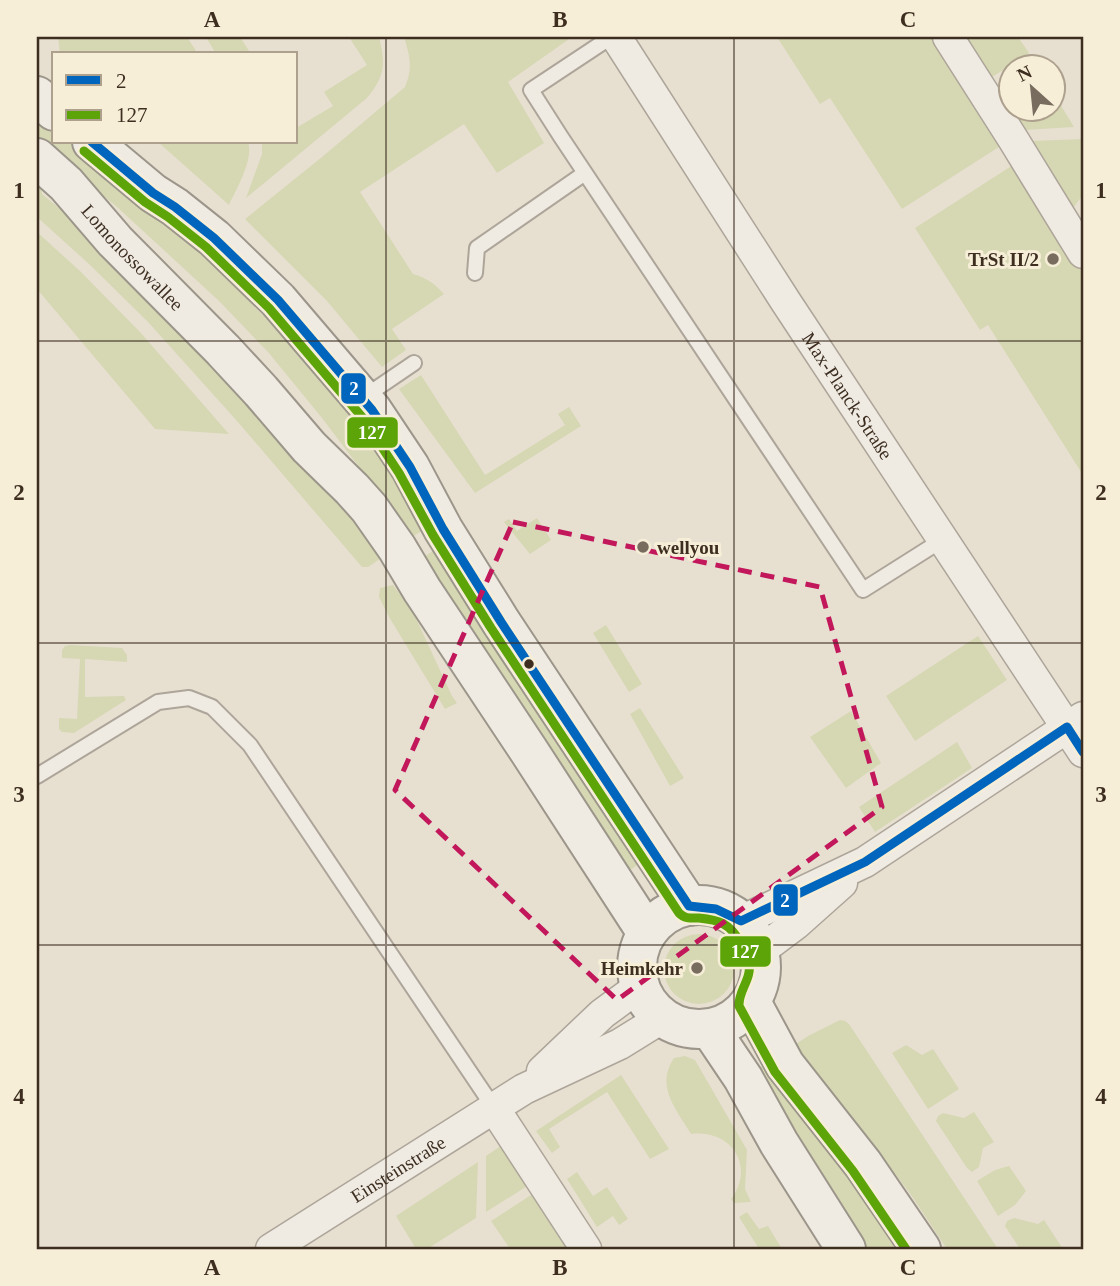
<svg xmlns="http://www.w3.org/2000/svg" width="1120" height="1286" font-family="'Times New Roman',serif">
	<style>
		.green { fill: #d6d7b3 }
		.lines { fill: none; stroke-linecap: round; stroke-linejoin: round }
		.lane-casing { stroke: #ada599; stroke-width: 18 }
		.street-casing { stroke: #ada599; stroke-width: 33 }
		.secondary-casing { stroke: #9c958a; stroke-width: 42 }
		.lane { stroke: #efebe3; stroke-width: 14 }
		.street { stroke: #efebe3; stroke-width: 30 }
		.secondary { stroke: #efebe3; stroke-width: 38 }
		.bus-1-casing { stroke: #f7eed8; stroke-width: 14 }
		.bus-2-casing { stroke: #f7eed8; stroke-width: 14 }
		.bus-1 { stroke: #0065bd; stroke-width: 9 }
		.bus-2 { stroke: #5ca408; stroke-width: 9 }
		.marked { fill: none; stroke: #c2185b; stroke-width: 5; stroke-dasharray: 14 9; stroke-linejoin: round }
		.grid { fill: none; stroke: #3d2e20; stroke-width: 2; stroke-opacity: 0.55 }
		.poi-dot { fill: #786c5e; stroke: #f7eed8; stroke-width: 2.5 }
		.bus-dot { fill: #3d2e20; stroke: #f7eed8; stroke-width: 2.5 }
		.labels { text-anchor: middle; stroke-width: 6; stroke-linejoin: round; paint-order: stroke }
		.street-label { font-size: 19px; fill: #3d2e20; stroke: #f7eed8 }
		.poi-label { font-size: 19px; font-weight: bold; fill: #3d2e20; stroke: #f7eed8; text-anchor: end }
		.line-badge { stroke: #f7eed8; stroke-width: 2.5 }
		.badge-label { font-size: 19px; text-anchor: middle; font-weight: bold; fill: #fff }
		.neatline { fill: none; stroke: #3d2e20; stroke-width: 2.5 }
		.grid-label { font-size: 23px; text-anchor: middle; font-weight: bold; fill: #3d2e20 }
	</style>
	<rect width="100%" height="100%" fill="#e7e0d1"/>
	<!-- green -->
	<path class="green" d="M58 37H187L198 54H60Z
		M206 37H240L251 54H216Z
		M349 37H379C386 64 385 76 367 98L246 198 262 154V142H296V128L333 106 324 92 367 65Z
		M404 37H572L508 82 544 143 497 173 464 124 360 192 413 274C427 278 435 284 444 294L392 329 406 350 382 367 327 301 245 219 322 157 405 87C413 67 410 57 404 37Z
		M777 37H933L1002 145 902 209 830 98 820 104Z
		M962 37H1018L1029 53 989 79Z
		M1011 92 1012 108H1054V94L1074 127 1024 130 1004 97Z
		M37 118 54 126V142H74L170 223 240 292 292 345 348 411 430 526 412 537 322 418 268 352 219 301 116 206 37 143Z
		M1083 139V195L1073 208 1031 141Z
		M158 142H248C254 159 237 188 229 205Z
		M1013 165 1083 274V475L988 325 980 330 915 228Z
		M37 171 40 174 42 194 106 247 335 496 380 559 368 567H362L237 421 148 322 89 264 37 217Z
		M37 232 80 271 140 332 229 434 155 429 37 289Z
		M421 375 485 475 565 425 558 414 569 407 581 426 475 493 399 389Z
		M537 518 551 540 530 554 504 522 509 519 517 531Z
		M439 547 642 862 623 875 419 560Z
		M393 585 413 612 452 696 457 703 445 709 389 617 379 597 380 588Z
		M606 625 642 684 629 692 593 633Z
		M978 636 1007 680 915 741 886 696Z
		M70 645 122 648 127 655V662L85 659V697L124 696 126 700 74 733 62 732 59 729V718L77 719 80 659 62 658V650L65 646Z
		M640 708 684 778 670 786 630 714Z
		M851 711 881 763 846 788 810 737Z
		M957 742 972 768 875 832 859 807Z
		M664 969a35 35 0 1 1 70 0a35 35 0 1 1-70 0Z
		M840 1020 845 1021 849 1024 998 1249H947L911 1195 867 1136 790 1048 808 1036Z
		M906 1045 922 1055 933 1049 959 1089 928 1109 892 1053Z
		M685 1056 695 1060 747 1150 745 1189 751 1202 734 1203 731 1199C756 1166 731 1129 691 1134 676 1109 655 1086 674 1058Z
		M773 1059 899 1249H868L753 1072Z
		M621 1075 669 1149 650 1159 607 1092 549 1129 560 1147 552 1153 536 1131Z
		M974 1112 994 1142 983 1148 979 1167 972 1172 967 1168 936 1121 938 1116 943 1113 964 1118Z
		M505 1143 532 1183 486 1212V1156Z
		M478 1162 476 1218 427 1249H416L396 1216Z
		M1009 1166 1026 1191 1015 1205 998 1216 977 1181 995 1170Z
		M577 1172 593 1196 607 1187 628 1219 619 1225 613 1216 597 1227 567 1179Z
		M534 1193 571 1249H510L491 1221Z
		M747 1212 759 1229 768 1226 782 1249H759L739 1217Z
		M1014 1218 1038 1224 1044 1220 1063 1249H1020L1005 1226 1007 1221Z"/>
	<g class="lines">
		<defs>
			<path id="lane" d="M611 37 531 90 561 137 863 590 942 540
				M475 273 477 248 585 173
				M364 397 414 363
				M37 776 158 702 189 698 212 707 250 745 494 1108"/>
			<g id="street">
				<path id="s1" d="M616 37 786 302 1083 752"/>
				<path d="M948 37 1013 139 1083 253"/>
				<path d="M741 921 865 862 1083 717"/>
				<path d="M760 951 796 924 842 883"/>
				<path d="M542 1071 602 1014 640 986"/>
				<path d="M494 1108 586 1249"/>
				<path id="s2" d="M271 1249 524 1089 620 1044 662 1018"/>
			</g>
			<g id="secondary">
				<path d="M37 96 54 111"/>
				<path d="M92 142 153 193 175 207 214 238 278 300 372 410 410 467 443 529 501 622 689 906"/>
				<path id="s3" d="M37 158 66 184 115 241 223 350 261 391 309 447 352 489 369 508 397 548 422 590 529 751 647 933"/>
				<circle cx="699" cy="967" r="62"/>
				<path d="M751 1002 785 1065 863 1164 921 1249"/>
				<path d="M710 1029 743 1078 779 1143 846 1249"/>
			</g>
		</defs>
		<!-- lane casing -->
		<use href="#lane" class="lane-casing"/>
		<!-- street casing -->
		<use href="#street" class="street-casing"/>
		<!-- secondary casing -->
		<use href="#secondary" class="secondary-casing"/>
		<!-- lane -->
		<use href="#lane" class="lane"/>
		<!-- street -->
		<use href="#street" class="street"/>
		<!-- secondary -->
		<use href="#secondary" class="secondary"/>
		<defs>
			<path id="bus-1" d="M92 142 153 193 175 207 214 238 278 300 372 410 410 467 443 529 501 622 689 906 716 909 741 921 865 862 1067 727 1083 752"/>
			<path id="bus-2" d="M84 151 145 202 168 217 206 247 269 308 362 417 399 473 433 535 491 628 679 913C685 919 691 918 699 918 720 920 730 924 740 942 744 949 748 955 749 963 752 979 738 991 739 1006L775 1072 853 1171 906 1249"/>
		</defs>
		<!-- bus-1 casing -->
		<use href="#bus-1" class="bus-1-casing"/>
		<!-- bus-2 casing -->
		<use href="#bus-2" class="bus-2-casing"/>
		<!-- bus-1 -->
		<use href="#bus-1" class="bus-1"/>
		<!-- bus-2 -->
		<use href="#bus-2" class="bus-2"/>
	</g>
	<!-- marked area -->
	<path class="marked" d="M513 522 820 587 882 807 617 1000 395 790Z"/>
	<!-- grid -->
	<path class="grid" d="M386 37V1249M734 37V1249M37 341H1083M37 643H1083M37 945H1083"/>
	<!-- markers -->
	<g class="poi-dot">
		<circle cx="1053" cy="259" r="7"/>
		<circle cx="643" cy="547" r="7"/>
		<circle cx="697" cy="968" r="7"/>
	</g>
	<circle class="bus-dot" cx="529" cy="664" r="6"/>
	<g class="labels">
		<!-- street labels -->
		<g class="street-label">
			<text dy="7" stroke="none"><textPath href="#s3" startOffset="138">Lomonossowallee</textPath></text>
			<text dy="7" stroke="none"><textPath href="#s1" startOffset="427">Max-Planck-Straße</textPath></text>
			<text dy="7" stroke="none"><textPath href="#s2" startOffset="150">Einsteinstraße</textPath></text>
		</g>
		<!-- poi labels -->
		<g class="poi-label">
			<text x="1039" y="266">TrSt II/2</text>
			<text x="657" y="554" text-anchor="start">wellyou</text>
			<text x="683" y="975">Heimkehr</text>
		</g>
	</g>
	<g class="line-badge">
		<rect x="340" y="372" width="27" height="33" rx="7" fill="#0065bd"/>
		<rect x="346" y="416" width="53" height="33" rx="7" fill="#5ca408"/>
		<rect x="772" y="883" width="27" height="34" rx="7" fill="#0065bd"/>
		<rect x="719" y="935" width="53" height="33" rx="7" fill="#5ca408"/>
	</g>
	<g class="badge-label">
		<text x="354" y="395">2</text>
		<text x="372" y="439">127</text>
		<text x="785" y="907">2</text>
		<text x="745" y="958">127</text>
	</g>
	<!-- border -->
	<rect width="1120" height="1286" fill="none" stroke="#f7eed8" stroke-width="77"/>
	<!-- legend -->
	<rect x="52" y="52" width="245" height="91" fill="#f7eed8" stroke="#ada18e" stroke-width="2"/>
	<rect x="66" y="75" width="35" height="10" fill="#0065bd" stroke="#ada18e" stroke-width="2"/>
	<text x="116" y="88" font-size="21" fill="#3d2e20">2</text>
	<rect x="66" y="110" width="35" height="10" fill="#5ca408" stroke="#ada18e" stroke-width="2"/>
	<text x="116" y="122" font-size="21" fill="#3d2e20">127</text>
	<!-- north arrow -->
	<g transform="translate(1032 88) rotate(333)"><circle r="33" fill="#f7eed8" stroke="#ada18e" stroke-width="2"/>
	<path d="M0-5L12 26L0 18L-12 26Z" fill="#786c5e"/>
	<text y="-10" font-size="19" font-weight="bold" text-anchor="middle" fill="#3d2e20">N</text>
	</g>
	<rect x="38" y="38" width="1044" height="1210" class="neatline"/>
	<g class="grid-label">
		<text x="212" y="27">A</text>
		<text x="560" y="27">B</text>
		<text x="908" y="27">C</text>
		<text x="19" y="198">1</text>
		<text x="1101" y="198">1</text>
		<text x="19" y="500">2</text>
		<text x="1101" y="500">2</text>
		<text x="19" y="802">3</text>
		<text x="1101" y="802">3</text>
		<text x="19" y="1104">4</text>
		<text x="1101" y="1104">4</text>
		<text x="212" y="1275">A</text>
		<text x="560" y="1275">B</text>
		<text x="908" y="1275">C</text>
	</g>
</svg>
